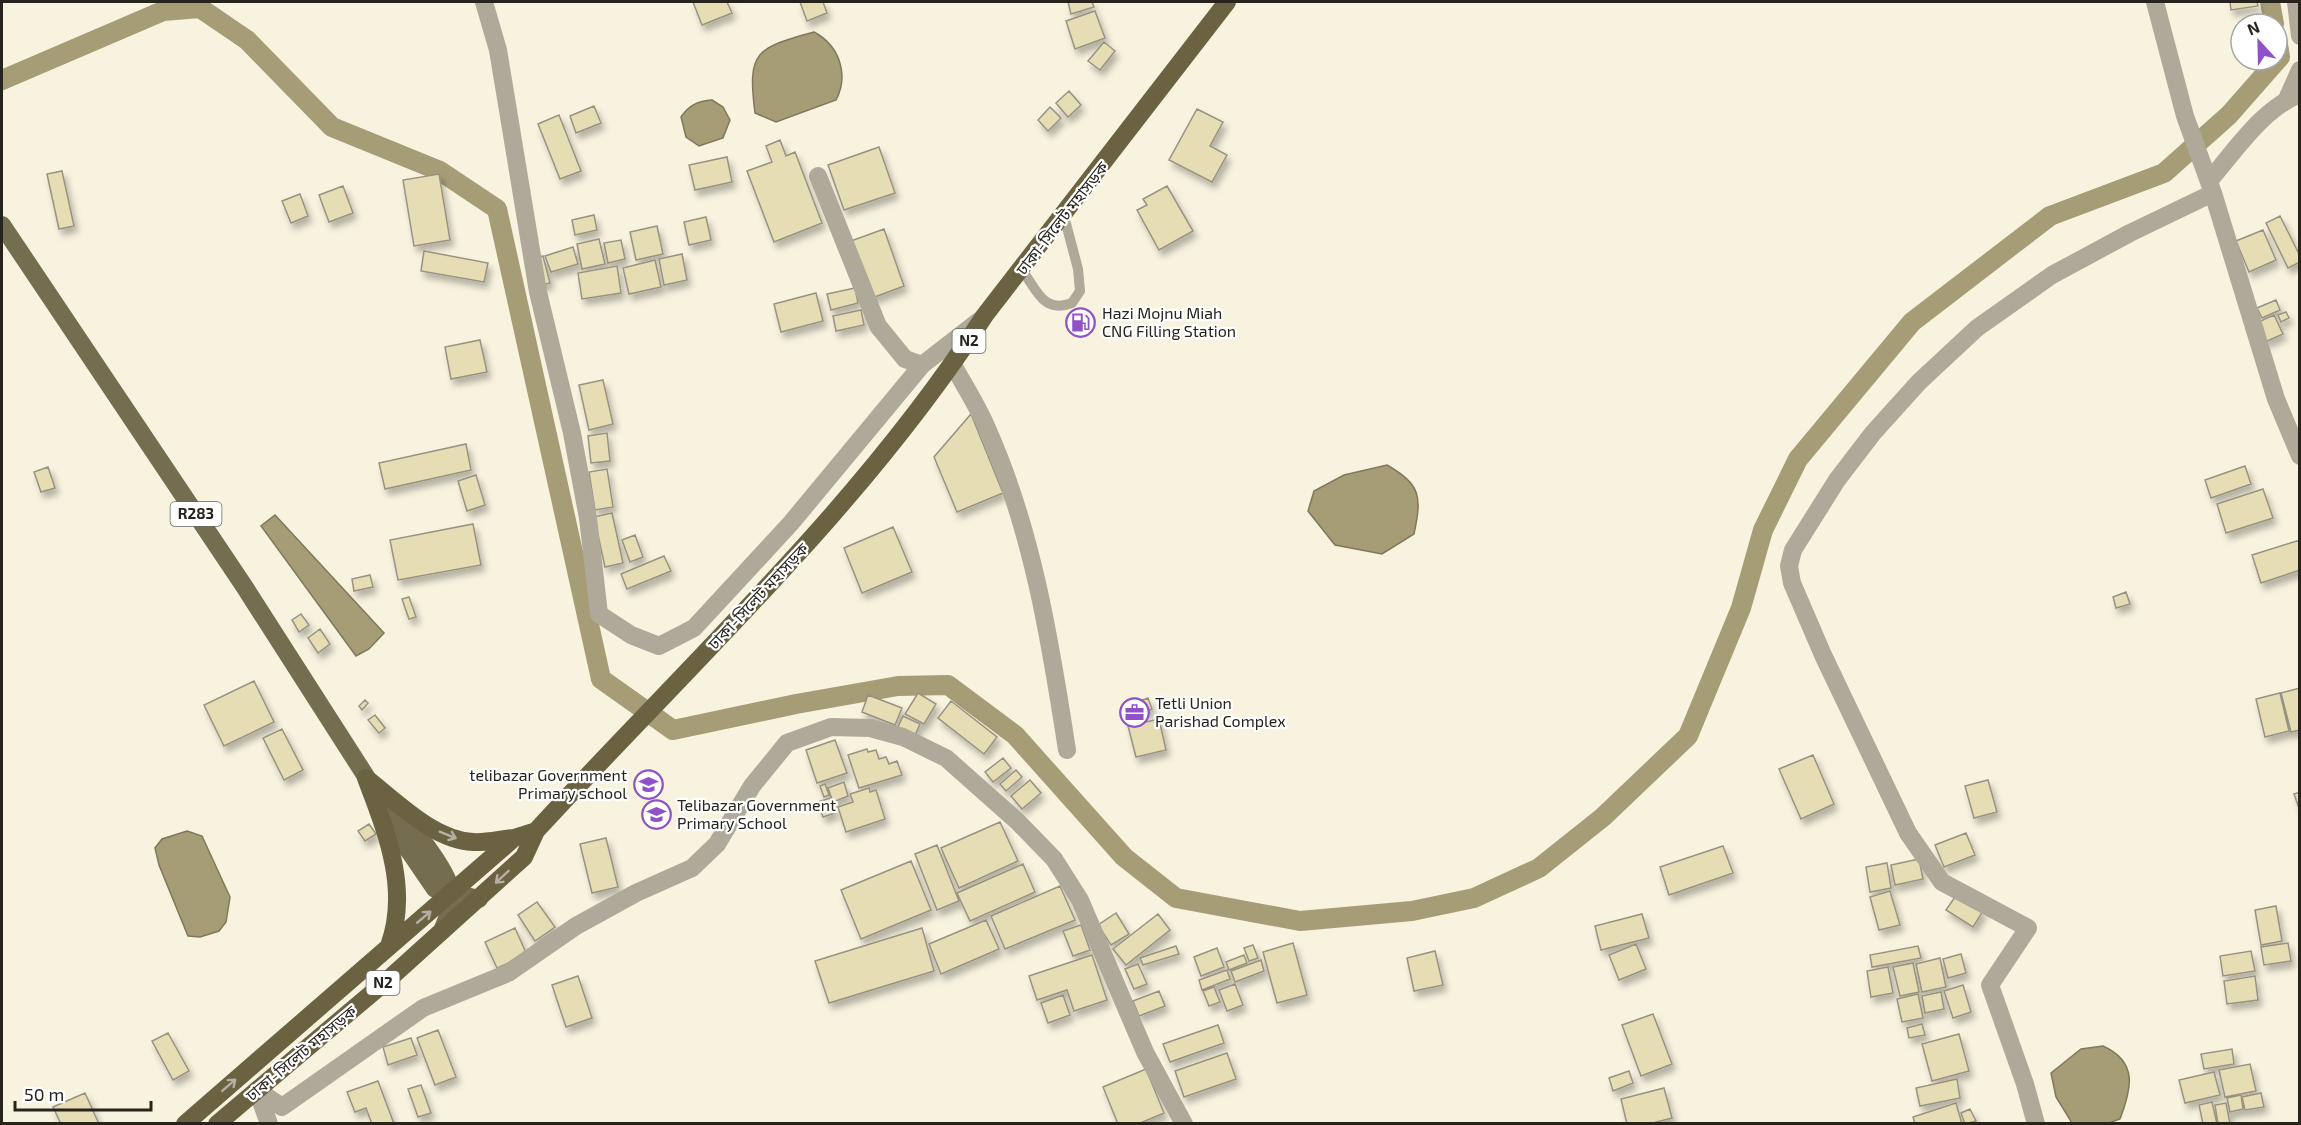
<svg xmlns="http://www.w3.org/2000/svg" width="2301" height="1125" font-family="'Exo 2','Noto Sans Bengali',sans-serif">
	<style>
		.water { fill: #a69c76; stroke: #80785b; stroke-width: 1.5 }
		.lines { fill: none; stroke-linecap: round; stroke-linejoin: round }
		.canal { stroke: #a69c76; stroke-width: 20 }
		.building { fill: #e7ddb5; stroke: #989381; stroke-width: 1.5; filter: url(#shadow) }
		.service { stroke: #aea999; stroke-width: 10 }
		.minor { stroke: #aea999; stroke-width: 18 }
		.primary { stroke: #756d4f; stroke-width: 18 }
		.trunk { stroke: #6b6242; stroke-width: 18 }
		.oneway { stroke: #b5b0a0 }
		.labels { text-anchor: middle; stroke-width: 4.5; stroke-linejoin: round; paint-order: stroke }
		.shield { fill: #fff; stroke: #676661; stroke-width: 1.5 }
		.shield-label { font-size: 15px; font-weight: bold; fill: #26241d }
		.street-label { font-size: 16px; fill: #26241d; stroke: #fff }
		.poi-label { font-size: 16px; fill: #26241d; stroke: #fff; text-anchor: start }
	</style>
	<defs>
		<filter id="shadow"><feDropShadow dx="3.5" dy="6" stdDeviation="3" flood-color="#0004"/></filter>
	</defs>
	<rect width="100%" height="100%" fill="#f8f3df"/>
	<!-- water -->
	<path class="water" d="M814 32C840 46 849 75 836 100L776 122 755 113C747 51 756 48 814 32Z
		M712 100 723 107 730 120 723 138 699 146 686 137 681 117C689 105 698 101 712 100Z
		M1387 465C1421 485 1422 496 1414 534L1382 554 1335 545 1308 511 1314 491 1344 475Z
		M275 515 384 633 369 649 356 656 261 526Z
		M187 831 202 836 230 897 226 922 219 931 200 937 188 936 159 865 155 848 162 839Z
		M2103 1046C2138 1062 2132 1088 2120 1119L2109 1123H2072L2056 1097 2051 1073 2081 1049Z"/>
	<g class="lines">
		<!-- canal -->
		<path class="canal" d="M2270 2 2274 24
			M2 80 163 11 200 8 247 40 332 127 440 171 497 209 601 679 673 730 796 704 898 686 948 685 1015 735 1124 857 1176 898 1300 921 1412 911 1474 898 1539 868 1603 817 1688 736 1741 608 1763 530 1798 459 1912 322 2050 216 2164 173 2229 115 2280 57 2277 38"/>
	</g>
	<!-- building -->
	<path class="building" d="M693 2H727L732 13 702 25Z
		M800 2H823L827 13 807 21Z
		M1068 2H1092L1094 7 1071 14Z
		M2230 2H2257L2258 6 2231 10Z
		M1095 11 1105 38 1075 49 1066 21Z
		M1104 42 1115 51 1100 70 1088 61Z
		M1069 91 1081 105 1068 117 1056 103Z
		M594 106 601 123 576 133 570 116Z
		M1050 107 1061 118 1048 131 1038 120Z
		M1197 109 1223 122 1210 146 1227 155 1212 182 1169 160Z
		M559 115 581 171 560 179 538 124Z
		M780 140 786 156 795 152 822 223 774 242 747 171 772 162 766 146Z
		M879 147 895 193 844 210 828 165Z
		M727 157 732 182 695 190 689 165Z
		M62 171 74 226 59 229 47 174Z
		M439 174 450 240 414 246 403 180Z
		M343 186 353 213 329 222 319 195Z
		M1167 186 1193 231 1159 250 1137 210 1147 205 1143 199Z
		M300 194 308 216 291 223 282 201Z
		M594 215 597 230 575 235 572 220Z
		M2280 216 2300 256V262L2288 268 2266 223Z
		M706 217 711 240 689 245 684 222Z
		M657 226 663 254 636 260 630 232Z
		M884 229 904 286 872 298 851 241Z
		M2263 230 2276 260 2249 272 2236 241Z
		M599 239 605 264 582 269 577 244Z
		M621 240 625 259 608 263 604 243Z
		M573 247 578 264 551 272 545 256Z
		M424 251 488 263 484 282 421 271Z
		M682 254 687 280 664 285 659 259Z
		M543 256 550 283 536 286 529 260Z
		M655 260 661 287 629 294 623 268Z
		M617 266 621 293 582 299 578 273Z
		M855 288 858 303 831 310 827 294Z
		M816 293 823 321 781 332 774 304Z
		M2276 300 2280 310 2262 318 2257 308Z
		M861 310 864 325 836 331 833 316Z
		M2286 312 2289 318 2281 322 2278 315Z
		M2274 315 2283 334 2265 342 2256 323Z
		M480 340 487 372 451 379 445 347Z
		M603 380 613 424 589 430 579 385Z
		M971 414 1003 493 957 512 934 457Z
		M607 433 610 461 591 463 588 436Z
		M466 444 471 470 385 489 379 463Z
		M2245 466 2251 484 2211 498 2205 480Z
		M48 467 55 488 41 492 34 472Z
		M607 469 613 507 595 510 589 472Z
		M476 475 485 505 467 511 458 481Z
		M2263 489 2273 518 2226 533 2217 504Z
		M612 513 623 563 605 567 594 517Z
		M473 524 481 565 398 580 390 540Z
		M893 527 912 572 862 593 844 548Z
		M635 535 643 557 630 562 622 540Z
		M2300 540V570L2261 583 2252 555Z
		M664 556 671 571 627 589 621 574Z
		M370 575 373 587 354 591 352 579Z
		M2126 592 2130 604 2116 608 2113 597Z
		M409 597 416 617 409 619 402 599Z
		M301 614 309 625 299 632 292 620Z
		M320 629 330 644 318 653 308 638Z
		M254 681 274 722 224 746 204 705Z
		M2300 688V730L2291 732 2281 693Z
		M918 693 936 704 924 724 905 714Z
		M2280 693 2289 731 2265 737 2256 699Z
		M868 695 902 708 895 725 862 712Z
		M1148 698 1152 709 1127 720 1122 708Z
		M365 700 368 703 362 710 359 706Z
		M951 701 997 737 984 754 938 718Z
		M375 715 385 728 379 733 368 720Z
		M903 716 920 724 915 735 898 727Z
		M1159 719 1166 750 1136 757 1128 726Z
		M282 729 303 770 284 780 263 738Z
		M835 740 847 773 817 783 806 750Z
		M867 749 868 752 876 750 879 759 886 757 889 764 897 761 902 775 859 788 848 755Z
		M1813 755 1834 804 1801 819 1779 769Z
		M1003 758 1011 768 993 782 985 772Z
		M1016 770 1022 777 1006 791 1000 784Z
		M1030 780 1041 793 1022 809 1011 796Z
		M1988 780 1997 812 1974 818 1965 786Z
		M844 782 848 796 833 802 828 788Z
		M825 784 829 795 824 797 820 786Z
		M869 788 870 792 876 790 885 819 846 832 838 807 853 802 850 794Z
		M2300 792V811L2294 794Z
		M830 798 835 813 823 817 818 802Z
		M1000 822 1018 861 959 888 941 848Z
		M369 824 376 834 365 841 358 831Z
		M1966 833 1975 855 1944 867 1935 845Z
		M606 838 618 887 592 893 580 844Z
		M937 845 959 901 937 910 915 854Z
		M1723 846 1733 873 1669 895 1660 867Z
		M1919 859 1923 879 1895 885 1891 865Z
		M911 861 931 910 861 939 841 890Z
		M1887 863 1891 888 1870 892 1866 867Z
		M1023 864 1035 892 970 921 957 893Z
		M1060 886 1075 920 1005 949 991 916Z
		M1890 891 1900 925 1879 930 1870 897Z
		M1957 894 1983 911 1973 927 1946 910Z
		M537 902 555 927 535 941 518 915Z
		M2276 906 2282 941 2261 945 2255 910Z
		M1116 913 1129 934 1111 945 1098 925Z
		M1158 914 1170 930 1126 965 1113 949Z
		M1642 914 1649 938 1601 950 1595 926Z
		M986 920 999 949 941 974 929 944Z
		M1081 925 1090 950 1073 956 1063 931Z
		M515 928 527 955 497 968 485 942Z
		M922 928 934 971 829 1003 815 961Z
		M1293 943 1307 995 1277 1003 1263 952Z
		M2288 943 2291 961 2264 965 2261 947Z
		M1636 944 1646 969 1619 980 1609 955Z
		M1253 945 1258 958 1249 961 1244 948Z
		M1176 946 1179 954 1143 965 1140 958Z
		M1918 946 1921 958 1872 967 1870 955Z
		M1217 948 1224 967 1201 976 1194 957Z
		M1435 951 1443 985 1414 991 1407 958Z
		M2251 951 2255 971 2223 976 2220 956Z
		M1961 954 1966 973 1948 978 1943 959Z
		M1092 955 1107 1000 1074 1011 1067 990 1037 1000 1029 976Z
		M1244 955 1247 963 1229 970 1226 962Z
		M1940 958 1946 987 1922 992 1916 964Z
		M1261 960 1264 971 1235 982 1231 971Z
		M1913 963 1919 992 1900 996 1893 967Z
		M1138 964 1147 984 1134 989 1125 969Z
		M1888 967 1893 993 1871 997 1867 971Z
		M1227 970 1230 979 1202 990 1199 980Z
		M578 976 592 1018 566 1027 552 985Z
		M2255 976 2258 1000 2227 1004 2224 981Z
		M1235 984 1243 1005 1227 1011 1219 990Z
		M1963 985 1971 1012 1953 1018 1944 991Z
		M1214 987 1220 1002 1209 1006 1203 991Z
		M1159 991 1165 1006 1139 1016 1133 1001Z
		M1941 992 1944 1009 1925 1013 1922 996Z
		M1918 994 1923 1018 1902 1022 1897 999Z
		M1063 995 1070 1015 1048 1023 1041 1003Z
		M1653 1014 1672 1064 1641 1076 1622 1025Z
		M1922 1024 1925 1035 1909 1038 1907 1028Z
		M1218 1025 1224 1043 1170 1062 1163 1044Z
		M438 1030 456 1077 435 1085 417 1038Z
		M168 1033 189 1071 173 1080 152 1041Z
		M1959 1034 1969 1071 1932 1081 1922 1044Z
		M411 1038 417 1055 388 1065 383 1047Z
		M2232 1049 2234 1064 2204 1069 2201 1054Z
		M1227 1053 1236 1079 1184 1097 1175 1071Z
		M2250 1064 2256 1091 2225 1097 2219 1070Z
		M1146 1069 1164 1113 1138 1124H1118L1103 1087Z
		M1629 1071 1633 1083 1613 1091 1609 1078Z
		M2214 1072 2220 1095 2185 1103 2179 1080Z
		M1957 1079 1960 1098 1920 1106 1916 1088Z
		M378 1081 394 1124H372L366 1108 355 1112 347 1092Z
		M421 1085 431 1113 418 1117 408 1089Z
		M1664 1088 1672 1118 1649 1124H1627L1621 1099Z
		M85 1093 99 1124H61L53 1107Z
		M2261 1093 2264 1107 2245 1110 2242 1097Z
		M2241 1095 2243 1109 2230 1112 2227 1098Z
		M2212 1102 2217 1124H2203L2199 1105Z
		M1956 1103 1962 1124H1915L1913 1117Z
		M2226 1103 2230 1124H2218L2215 1105Z
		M1970 1109 1976 1121 1965 1124 1961 1113Z"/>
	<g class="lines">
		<!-- service -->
		<path class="service" d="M1022 270C1037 290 1043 314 1072 303L1080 291 1078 269 1064 216"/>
		<!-- minor -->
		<path class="minor" d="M484 2 498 50 538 292 572 433 588 518 599 614 631 635 659 646 694 628 791 523 922 365 980 320
			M2155 2 2185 116 2213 193 2276 399 2300 456
			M2296 2 2300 36
			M2287 99 2300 70
			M818 176 878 326 905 359 922 365
			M2209 181C2235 151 2262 109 2300 94
			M953 365C964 385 977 405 986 426 1032 528 1050 639 1067 750
			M257 1090 282 1107 423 1008 508 973 576 926 636 893 692 868 717 844 752 786 787 743 831 727 870 728 903 737 946 758 1017 821 1054 859 1080 900 1145 1052 1184 1124
			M257 1090 269 1124
			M2036 1124 2025 1084 1990 985 2028 928 1942 882 1908 833 1823 655 1792 583 1789 566 1793 550 1837 480 1873 433 1919 382 1977 328 2052 275 2130 233 2213 193"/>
		<!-- primary -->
		<path class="primary" d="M2 225 244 586 374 789
			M387 807 392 826 435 889 479 899
			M393 809C410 821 447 870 451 891 453 905 447 919 442 931"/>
		<!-- trunk -->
		<path class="trunk" d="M366 778C386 831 410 889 389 946
			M367 779C396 801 433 840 473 842 486 843 501 839 514 838
			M185 1124 514 838 536 831
			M217 1124 391 977 524 857 536 831C690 663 861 507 985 315L1227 2"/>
	</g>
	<!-- one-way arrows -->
	<defs><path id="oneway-shaft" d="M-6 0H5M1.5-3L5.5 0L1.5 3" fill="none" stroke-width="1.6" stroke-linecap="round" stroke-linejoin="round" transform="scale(1.5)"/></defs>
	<g class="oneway">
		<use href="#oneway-shaft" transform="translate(448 835) rotate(22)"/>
		<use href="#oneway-shaft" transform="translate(502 877) rotate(137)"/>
		<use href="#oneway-shaft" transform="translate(424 917) rotate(-40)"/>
		<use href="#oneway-shaft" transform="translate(229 1085) rotate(-41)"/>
	</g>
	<!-- icons -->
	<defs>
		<symbol id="fuel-ring" viewBox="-11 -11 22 22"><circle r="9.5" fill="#fff" stroke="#8f52c8" stroke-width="1.5"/><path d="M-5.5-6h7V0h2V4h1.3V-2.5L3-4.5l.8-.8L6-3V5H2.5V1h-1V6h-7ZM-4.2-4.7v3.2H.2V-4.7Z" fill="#8f52c8"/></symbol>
		<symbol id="office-ring" viewBox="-11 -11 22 22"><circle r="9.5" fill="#fff" stroke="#8f52c8" stroke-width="1.5"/><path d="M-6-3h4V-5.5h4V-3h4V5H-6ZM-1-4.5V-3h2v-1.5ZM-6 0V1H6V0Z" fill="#8f52c8"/></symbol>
		<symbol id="school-ring" viewBox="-11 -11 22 22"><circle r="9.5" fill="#fff" stroke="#8f52c8" stroke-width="1.5"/><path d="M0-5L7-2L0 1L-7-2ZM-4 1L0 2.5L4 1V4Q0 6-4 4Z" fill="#8f52c8"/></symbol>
	</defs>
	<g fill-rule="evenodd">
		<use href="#fuel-ring" x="1064" y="306" width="33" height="33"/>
		<use href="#office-ring" x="1118" y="696" width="33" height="33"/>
		<use href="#school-ring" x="632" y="768" width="33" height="33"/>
		<use href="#school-ring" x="640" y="798" width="33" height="33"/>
	</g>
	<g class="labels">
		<!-- shield labels -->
		<g class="shield">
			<rect x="952.5" y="329" width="33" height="24" rx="4.5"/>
			<rect x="170.5" y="502" width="51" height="24" rx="4.5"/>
			<rect x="366.5" y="971" width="33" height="24" rx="4.5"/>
		</g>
		<g class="shield-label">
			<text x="969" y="346">N2</text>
			<text x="196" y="519">R283</text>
			<text x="383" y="988">N2</text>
		</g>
		<!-- street labels -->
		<g class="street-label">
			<text transform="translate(1062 218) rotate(-52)" y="6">ঢাকা-সিলেট মহাসড়ক</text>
			<text transform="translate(758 596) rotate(-47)" y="6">ঢাকা-সিলেট মহাসড়ক</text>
			<text transform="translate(301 1053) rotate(-40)" y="6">ঢাকা-সিলেট মহাসড়ক</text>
		</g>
		<!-- poi labels -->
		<g class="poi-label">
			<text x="1102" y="319">Hazi Mojnu Miah<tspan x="1102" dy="18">CNG Filling Station</tspan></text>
			<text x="1155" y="709">Tetli Union<tspan x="1155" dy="18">Parishad Complex</tspan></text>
			<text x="627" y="781" text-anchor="end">telibazar Government<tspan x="627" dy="18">Primary school</tspan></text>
			<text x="677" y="811">Telibazar Government<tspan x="677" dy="18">Primary School</tspan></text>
		</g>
	</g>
	<!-- border -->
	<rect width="2301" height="1125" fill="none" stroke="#26241d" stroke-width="6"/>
	<!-- north arrow -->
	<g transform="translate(2259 42) rotate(338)"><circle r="28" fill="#ffffff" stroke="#a8a7a5" stroke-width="1.5"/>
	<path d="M0-4.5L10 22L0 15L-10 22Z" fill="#8f52c8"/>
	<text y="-9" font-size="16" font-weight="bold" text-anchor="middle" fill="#26241d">N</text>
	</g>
	<!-- scale -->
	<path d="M15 1101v9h136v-9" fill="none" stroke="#26241d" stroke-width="3"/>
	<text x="24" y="1101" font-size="18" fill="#26241d" stroke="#ffffff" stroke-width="4.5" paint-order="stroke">50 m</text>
</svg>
